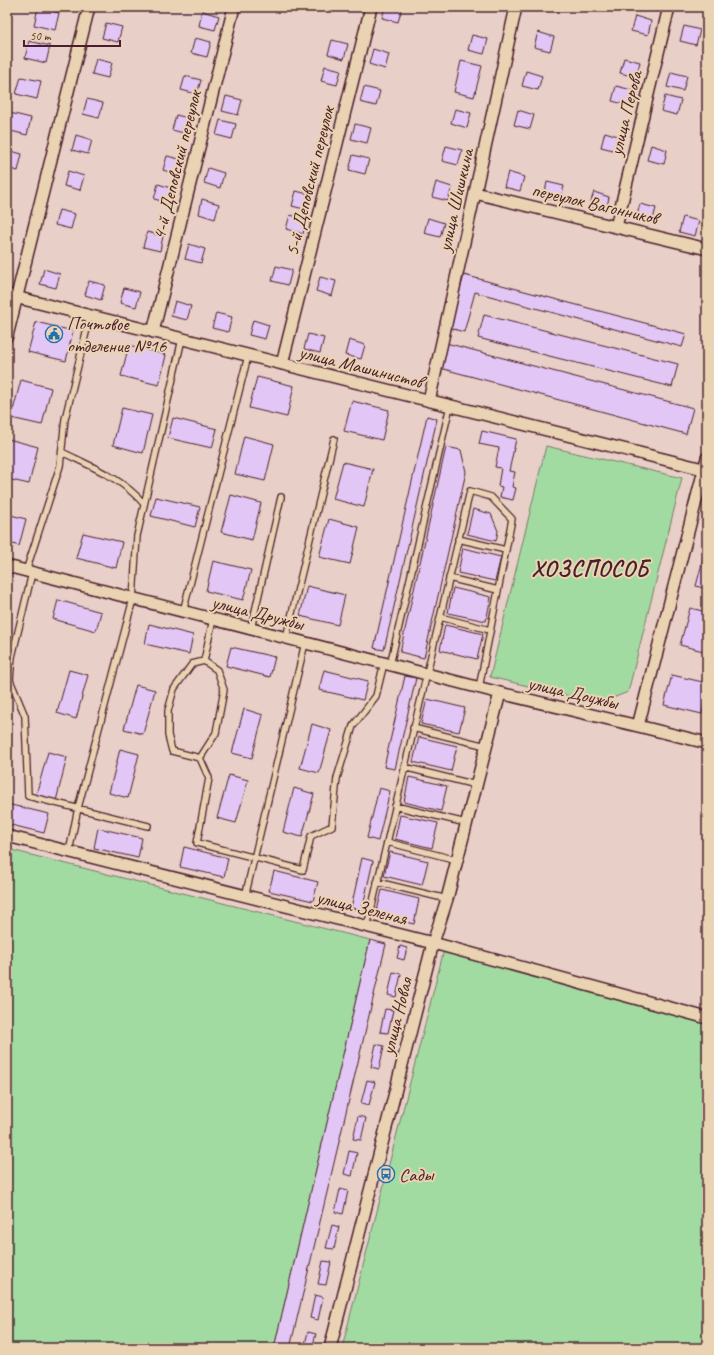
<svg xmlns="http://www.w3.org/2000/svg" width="714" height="1355" font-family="Caveat,sans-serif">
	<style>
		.green { fill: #a2dba1; stroke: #767d66 }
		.building { fill: #e2c7f6; stroke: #4a1f2b }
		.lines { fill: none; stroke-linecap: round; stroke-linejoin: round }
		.lane-casing { stroke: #4a1f2b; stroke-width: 8 }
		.street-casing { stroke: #4a1f2b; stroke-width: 14 }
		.lane { stroke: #ead3b3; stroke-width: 5.5 }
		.street { stroke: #ead3b3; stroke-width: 11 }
		.labels { text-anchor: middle; stroke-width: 4; stroke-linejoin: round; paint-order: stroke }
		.street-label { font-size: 19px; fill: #4a1f2b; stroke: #ead3b3 }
		.poi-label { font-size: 19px; fill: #4a1f2b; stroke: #ead3b3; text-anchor: start }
		.district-label { font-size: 23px; font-weight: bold; letter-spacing: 1px; fill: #4a1f2b; stroke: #ead3b3 }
	</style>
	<rect width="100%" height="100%" fill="#e8cfc7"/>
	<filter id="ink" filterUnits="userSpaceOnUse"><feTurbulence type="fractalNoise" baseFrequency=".025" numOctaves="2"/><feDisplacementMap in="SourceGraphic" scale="8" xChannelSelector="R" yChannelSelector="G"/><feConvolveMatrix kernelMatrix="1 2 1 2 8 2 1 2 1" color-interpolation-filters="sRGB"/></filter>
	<g filter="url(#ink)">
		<!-- green -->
		<path class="green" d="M546 446 682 478 628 692 600 703 490 677Z
			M7 849 370 940 274 1348H19L7 1345Z
			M445 946 707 1012V1348H342Z"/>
		<!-- building -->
		<path class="building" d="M342 7H356L355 11Z
			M385 7 402 8 398 22 382 18Z
			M545 7H560L559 11Z
			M38 8 59 13 55 30 34 25Z
			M202 11 219 16 215 30 199 26Z
			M635 16 651 21 648 35 631 31Z
			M106 23 122 27 118 42 102 38Z
			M684 26 700 30 696 45 680 41Z
			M538 32 554 37 550 51 534 47Z
			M472 35 488 39 484 54 468 50Z
			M195 38 211 42 207 57 191 53Z
			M332 40 348 44 344 59 328 54Z
			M29 41 50 46 46 63 25 58Z
			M373 49 389 54 385 69 369 64Z
			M624 58 640 62 636 77 620 73Z
			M96 59 112 63 108 78 92 74Z
			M461 61 482 66 474 97 454 92Z
			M325 66 341 70 337 85 321 81Z
			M526 71 542 76 538 90 522 86Z
			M671 72 687 76 683 91 667 87Z
			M185 76 201 80 197 94 181 90Z
			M21 77 41 81 37 99 16 94Z
			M616 86 632 90 628 105 612 101Z
			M364 87 380 91 376 106 360 102Z
			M226 96 242 100 238 115 222 111Z
			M665 96 681 100 677 115 661 111Z
			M87 99 103 103 99 118 83 114Z
			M455 109 471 113 467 128 451 123Z
			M518 110 534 115 530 129 514 125Z
			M10 113 31 118 27 135 7 130Z
			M176 115 192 119 188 134 172 130Z
			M220 120 236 124 232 139 216 135Z
			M355 124 371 128 367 143 351 139Z
			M605 132 621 137 617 151 601 147Z
			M76 135 92 140 88 154 72 150Z
			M651 145 667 150 664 164 647 160Z
			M446 146 462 150 458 165 442 161Z
			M7 150 22 154 18 171 7 168Z
			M353 155 369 159 365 174 349 170Z
			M167 156 183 160 179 175 163 170Z
			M208 168 224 173 220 188 204 183Z
			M68 171 84 176 80 190 64 186Z
			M508 172 524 177 520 191 504 187Z
			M436 182 452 187 448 201 432 197Z
			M547 182 564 186 560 201 544 197Z
			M158 184 174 189 170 203 154 199Z
			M296 191 312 195 308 210 292 206Z
			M594 192 609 197 606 211 589 207Z
			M7 198 10 199 7 212Z
			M202 199 219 204 215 219 199 214Z
			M640 204 656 208 652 223 636 219Z
			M59 210 75 214 71 229 55 225Z
			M290 215 306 219 303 234 286 229Z
			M683 217 699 221 695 236 679 232Z
			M428 218 444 223 440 237 424 233Z
			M147 232 163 236 160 251 143 247Z
			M189 244 205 249 201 263 185 259Z
			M276 266 292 270 288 285 272 281Z
			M44 269 60 274 56 288 40 284Z
			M464 275 686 334 682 347 475 292 464 332 450 328Z
			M320 277 336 281 332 296 316 291Z
			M89 281 105 285 101 300 85 295Z
			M124 288 140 292 136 307 120 303Z
			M175 301 191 306 187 320 171 316Z
			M216 313 232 317 228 332 212 328Z
			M484 315 678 364 672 387 478 338Z
			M253 320 269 325 265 339 249 335Z
			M36 322 73 331 66 361 28 352Z
			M308 334 324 338 320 353 304 349Z
			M349 340 365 345 361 359 345 355Z
			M446 343 693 408 686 434 440 368Z
			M129 345 166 355 159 385 121 376Z
			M257 377 294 386 287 417 249 408Z
			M21 380 51 388 42 425 11 418Z
			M352 401 389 410 382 440 344 431Z
			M122 408 152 415 143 453 113 445Z
			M427 416 437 419 384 650 374 648Z
			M173 418 217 429 212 448 168 438Z
			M482 431 516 439 509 471 515 472 512 487 516 488 513 500 500 497 502 487 498 486 501 468 495 467 499 448 479 444Z
			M244 436 274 444 265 481 235 474Z
			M8 439 38 447 29 484 7 479Z
			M446 447 461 450 466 472 424 658 400 652Z
			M343 462 373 469 364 507 333 499Z
			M231 495 261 503 252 540 221 532Z
			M156 497 200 507 195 527 151 516Z
			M473 509 491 514 498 531 496 541 467 534Z
			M7 514 26 519 19 546 7 542Z
			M329 519 359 527 350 564 319 557Z
			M83 533 122 542 116 568 76 558Z
			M463 548 501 557 495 581 458 573Z
			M706 548 707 549V589L696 586Z
			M213 561 251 570 243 600 206 591Z
			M307 586 345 595 338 625 300 616Z
			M453 588 491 597 486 621 448 613Z
			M58 600 101 612 96 631 53 619Z
			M690 608 707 612V652L680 645Z
			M149 624 193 635 189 654 145 644Z
			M445 625 483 634 477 659 440 650Z
			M231 647 275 657 270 677 226 666Z
			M69 670 88 675 76 719 57 713Z
			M324 670 368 681 363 700 319 690Z
			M672 675 707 683V693L702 714 664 705Z
			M405 676 416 678 395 769 384 767Z
			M136 685 155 690 143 734 124 729Z
			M427 699 465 708 459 732 421 724Z
			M244 709 263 715 252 758 232 753Z
			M312 724 331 730 319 773 300 768Z
			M419 737 457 746 451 771 413 762Z
			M120 749 139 754 128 798 109 793Z
			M48 752 67 757 56 801 36 795Z
			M229 775 248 780 236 823 217 818Z
			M409 777 447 786 441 811 404 802Z
			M294 788 314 794 302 837 283 832Z
			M379 788 390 791 378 841 367 838Z
			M7 804 49 814 44 833 7 824Z
			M400 815 438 823 432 848 395 839Z
			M98 828 142 838 138 858 94 848Z
			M184 847 228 858 224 877 180 867Z
			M390 852 428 861 422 885 384 876Z
			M362 858 373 861 362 910 351 908Z
			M274 871 318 882 313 901 269 891Z
			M382 890 419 899 414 924 376 915Z
			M370 940 386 944 290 1348H274Z
			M400 946 407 948 404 960 397 958Z
			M393 972 401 974 396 997 388 995Z
			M385 1009 393 1010 388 1033 380 1032Z
			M376 1044 384 1046 379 1069 371 1067Z
			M367 1080 375 1082 369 1105 361 1103Z
			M358 1116 366 1118 361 1140 353 1139Z
			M349 1151 357 1153 352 1176 344 1174Z
			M340 1189 348 1191 343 1214 335 1212Z
			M332 1225 339 1227 334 1249 326 1248Z
			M323 1261 331 1262 326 1285 318 1284Z
			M315 1295 323 1297 318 1320 310 1318Z
			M308 1332 316 1334 312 1348H304Z"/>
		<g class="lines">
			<defs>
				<path id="lane" d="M62 452C92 467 122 478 144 504
					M458 539 506 550
					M26 571 60 466 65 419 90 316
					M32 573 12 657 10 680 25 716 28 796 148 826
					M449 578 498 590
					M183 612 248 356
					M440 617 490 630
					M251 629 281 497
					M286 638 334 439
					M204 661 217 670 224 690 216 733 200 758 172 751 168 735V711L174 689 192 664Z
					M204 661 213 619
					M390 665 450 406
					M413 728 486 746
					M200 758 209 778 197 843 303 870 311 836 332 826 337 778 353 726 376 696 384 663
					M404 767 476 785
					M395 806 466 823
					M387 842 457 860
					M69 852 78 808 133 599 137 536 182 339
					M377 882 447 899
					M245 897 305 643
					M367 927 470 491 491 497 512 519 479 688"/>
				<path id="street" d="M475 193 707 249
					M616 227 669 7
					M7 295 707 470
					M153 332 234 7
					M7 336 89 7
					M282 364 371 7
					M429 401 516 7
					M7 566 500 693 638 726 707 743
					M638 726 707 458
					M7 836 433 943 707 1018
					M330 1348 433 943 447 899 500 693"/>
			</defs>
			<!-- lane casing -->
			<use href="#lane" class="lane-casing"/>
			<!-- street casing -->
			<use href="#street" class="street-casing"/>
			<!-- lane -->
			<use href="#lane" class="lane"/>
			<!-- street -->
			<use href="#street" class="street"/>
		</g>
	</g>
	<!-- icons -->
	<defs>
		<symbol id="civic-ring" viewBox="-11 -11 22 22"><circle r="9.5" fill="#ead3b3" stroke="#1f6fb2" stroke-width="1.5"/><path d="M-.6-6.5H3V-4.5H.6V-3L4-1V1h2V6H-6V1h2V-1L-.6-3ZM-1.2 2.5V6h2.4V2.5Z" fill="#1f6fb2"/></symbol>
		<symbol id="bus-ring" viewBox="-11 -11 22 22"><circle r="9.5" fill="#ead3b3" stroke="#1f6fb2" stroke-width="1.5"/><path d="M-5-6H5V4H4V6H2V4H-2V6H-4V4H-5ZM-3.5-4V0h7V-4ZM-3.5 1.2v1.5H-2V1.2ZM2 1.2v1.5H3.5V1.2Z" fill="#1f6fb2"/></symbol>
	</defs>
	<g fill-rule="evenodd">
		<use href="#civic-ring" x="44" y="324" width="20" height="20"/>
		<use href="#bus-ring" x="376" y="1164" width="20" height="20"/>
	</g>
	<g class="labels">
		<!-- street labels -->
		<g class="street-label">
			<text transform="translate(625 113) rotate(-76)" y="7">улица Перова</text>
			<text transform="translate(176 165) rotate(-76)" y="7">4-й Деповский переулок</text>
			<text transform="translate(309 181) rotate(-76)" y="7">5-й Деповский переулок</text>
			<text transform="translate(455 200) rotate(-77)" y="7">улица Шишкина</text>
			<text transform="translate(595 203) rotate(13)" y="7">переулок Вагонников</text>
			<text transform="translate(361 366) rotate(14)" y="7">улица Машинистов</text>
			<text transform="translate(258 612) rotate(14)" y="7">улица Дружбы</text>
			<text transform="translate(573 692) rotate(13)" y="7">улица Доужбы</text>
			<text transform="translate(362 907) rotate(14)" y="7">улица Зеленая</text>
			<text transform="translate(396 1016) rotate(-76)" y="7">улица Новая</text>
		</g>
		<!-- poi labels -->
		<g class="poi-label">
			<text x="67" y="330">Почтовое<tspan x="67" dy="22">отделение №16</tspan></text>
			<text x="399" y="1181">Сады</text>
		</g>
		<!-- district labels -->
		<g class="district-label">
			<text x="590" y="576">ХОЗСПОСОБ</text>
		</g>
	</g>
	<!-- margin -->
	<rect width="714" height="1355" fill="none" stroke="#ead3b3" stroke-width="24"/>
	<rect x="12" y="12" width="690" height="1331" fill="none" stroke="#4a1f2b" stroke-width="1.5" filter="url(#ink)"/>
	<!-- scale -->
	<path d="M24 40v6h96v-6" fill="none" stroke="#4a1f2b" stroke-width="2"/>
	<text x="30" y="40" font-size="12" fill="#4a1f2b" stroke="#ead3b3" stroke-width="3" paint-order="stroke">50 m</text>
</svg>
